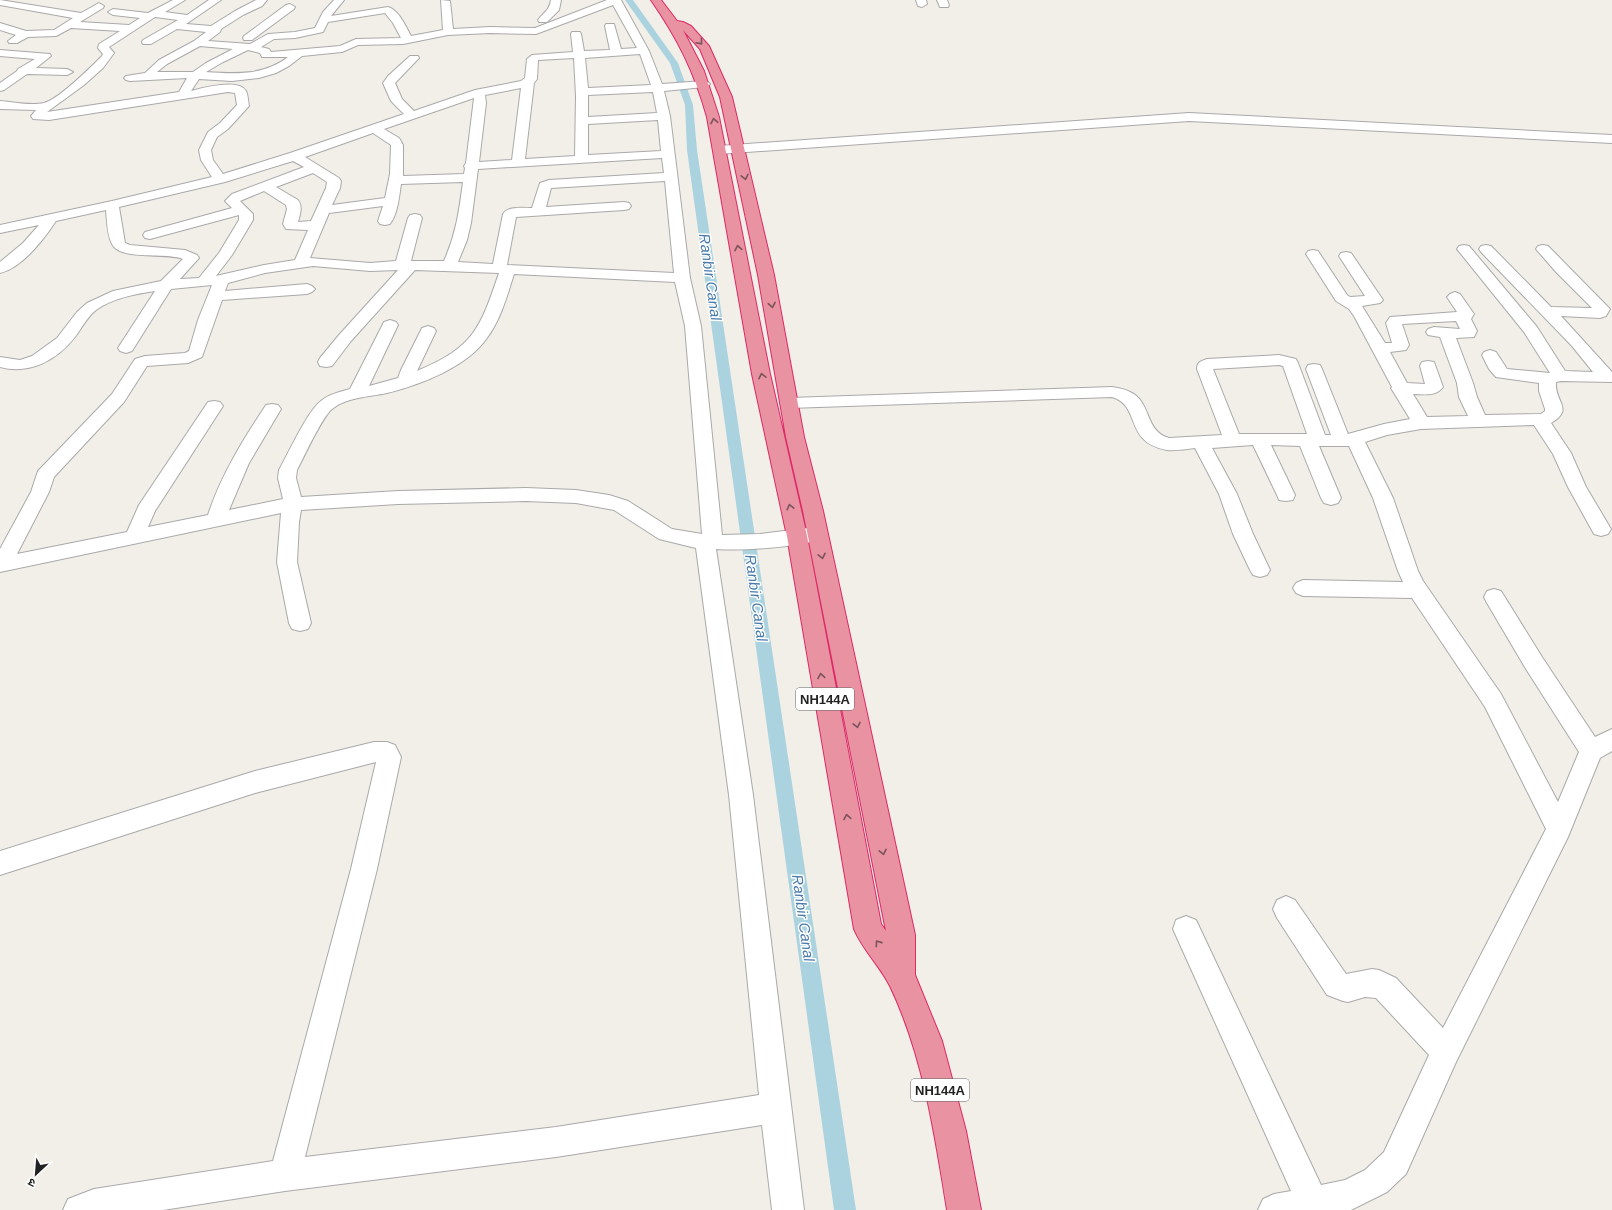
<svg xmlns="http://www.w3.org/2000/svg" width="1612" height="1210" font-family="Arial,'Noto Sans Devanagari',sans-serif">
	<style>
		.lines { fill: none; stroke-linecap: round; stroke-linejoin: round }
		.canal { fill: #aad3df; fill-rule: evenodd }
		.minor-casing { stroke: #a9a9a9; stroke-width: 2 }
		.highway-casing { stroke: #dc2a67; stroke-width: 2 }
		.minor { fill: #fff; fill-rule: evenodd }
		.highway { fill: #e892a2; fill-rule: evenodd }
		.oneway { stroke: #7b545c }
		.labels { text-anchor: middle; stroke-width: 3; stroke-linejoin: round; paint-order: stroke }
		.shield { fill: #fff; stroke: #646464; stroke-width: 1 }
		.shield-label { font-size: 13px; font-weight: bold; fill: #222 }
		.water-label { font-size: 15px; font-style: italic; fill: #4a7aab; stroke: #fff }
	</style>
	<rect width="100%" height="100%" fill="#f2efe9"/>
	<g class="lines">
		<!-- canal -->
		<path class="canal" d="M625 0H633L678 63 693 105 697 150 856 1210H834L687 150 685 105 670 63Z"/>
		<defs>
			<path id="minor" d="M0 0 81 13 99 3 104 6 103 8 80 22 129 25 140 18 113 15 108 12 113 9 148 13 173 0H185L165 12 187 15 209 0H221L186 24 211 26 235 11 256 0H267L262 6 243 15 221 29 220 32 208 41 250 44 268 34 295 32 315 28 323 12 334 0H344L331 16 388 7C399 10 406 27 411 36L443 30 441 0 450 1 453 29 490 27 535 28 607 0H621L649 51 662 84 704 81 708 82 710 84 708 86 704 87 664 91 670 116 690 278 701 326 722 535 760 534 816 527 823 529 826 534 823 539C795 547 745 551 716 549L753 795 804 1210H772L762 1125 556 1157 285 1191 163 1210H63L68 1199 94 1189 273 1161 351 869 376 762 255 793 0 875V851L255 771 374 742H387L395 745 401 757 377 869 305 1157 556 1127 759 1095 729 795 696 548 659 539 614 510 576 503 526 501 398 504 301 510 299 522 297 562 311 623 308 629 300 631 292 629 289 623 277 562 281 513 0 572V549L31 492 38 471 112 394 135 359 145 356 185 353 189 351 198 320 212 285 171 289 132 351 126 353 120 351 118 348 155 291C135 294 113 298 96 310 87 317 82 328 75 337 57 360 30 375 0 367V357L20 360 32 356 57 338 77 312 87 303 113 291 161 281 183 259C167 252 120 261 112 244 107 235 107 220 106 210L56 221C44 239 22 268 0 273V262L23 243 39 225 0 233V225L112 201 212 177 201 160 199 150 208 132 220 123 237 105 235 93 228 92 49 120 33 119 31 116 36 110 0 109V101C13 102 30 106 44 103 59 99 90 68 102 56L103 54 98 48 99 44 120 31 71 28 56 36 28 37 17 43H9L8 41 16 35 0 30V23L26 31 54 30 73 18 0 5ZM613 5 637 48 621 49 614 24H606L605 26 610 50 584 51 581 34 580 32H572L571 34 573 52 532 55 527 59 525 78 521 81 475 90 414 111 402 99 395 83 419 58 418 56H410L388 76 383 83 391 101 404 114 290 153 223 174 213 160 211 150 217 137 228 129 249 106C248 101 248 95 246 91 239 78 202 88 191 91L199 79 232 81 259 78 276 73 289 66 302 56 342 52 358 45 403 44 448 35 490 33 536 34ZM385 13 393 23 401 38 356 39 340 46 271 52 269 49 261 47 274 39 295 38 323 32 328 22ZM155 17 178 20 143 40 142 42 143 44H151L177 29 206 32 194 41 159 60 145 73 126 76 124 78 126 80 130 81 187 78 179 92 47 112 84 85 103 68 114 53 109 47ZM200 46 233 49 206 63 193 72H157L167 64ZM248 50 260 53 262 57H288C263 76 235 74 206 72L223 62ZM640 54 651 85 588 88 585 58ZM574 58 576 96 575 156 525 159 534 83 537 79 538 60ZM521 88 512 160 479 162 486 103 485 95ZM653 92 657 113 588 117V95ZM474 98 466 163 464 166 465 168 464 174 403 176V145L399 138 384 129ZM658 120 661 151 588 155V124ZM373 133 391 145 390 174 385 198 332 205 340 188 341 181 339 178 305 157ZM662 158 664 173 549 180 540 183 532 208C523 208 508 206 503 214L493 264 458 262 467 240 471 223 478 169ZM293 161 304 167 232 194 225 201 232 208 145 232 143 235 145 238 150 239 239 215V220L219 253 199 278 180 279 199 258 197 255 185 250 130 245 125 243 119 207 225 182ZM313 173 327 182 326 188 311 221 298 222C300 214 303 207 298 200L276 187ZM665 181 674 273 507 265 516 217 624 210 629 209 631 206 629 203 624 202 546 207 551 188ZM463 182C459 212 456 234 444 261H411L422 218 420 215 415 214 410 215 408 218 396 261 370 263 310 258 329 213 383 206 378 221 380 224 385 225 390 224C398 213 399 197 401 184ZM264 191 286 205 287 209 283 224 286 229 308 230 295 260 264 265 216 276 232 255 253 220V214L240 201ZM313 266 370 271 398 270 339 335 320 358 318 362 320 366 326 367 332 366 351 341 415 270 499 273C480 329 474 347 417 371L436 331 434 328 428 326 422 328 401 370 398 378 369 386 398 325 396 322 390 320 384 322 350 389C340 392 329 394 321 401 308 410 288 454 279 470L278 478 283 499 229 510 249 463 281 409 278 405 272 404 266 405C243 440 221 475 208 515L148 527 155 511 223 406 220 402 214 401 208 402 139 505 127 532 17 554 49 492 54 477 124 402 147 366 188 363 202 357 222 300 307 294 312 292 315 289 312 286 307 284 225 291 228 283 265 273ZM514 274 675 282 685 326 702 534 672 529 628 501 609 495 576 490 526 488 398 491 301 497 296 478 297 470C304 457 322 417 332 409 347 397 369 397 387 393 420 385 467 367 487 338 501 319 507 296 514 274Z
				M551 0H561L559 10 547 22H539L538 20C544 12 549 11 551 0Z
				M916 0H926L927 4 922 7 918 6Z
				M937 0H947L949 5 948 7H940Z
				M290 4 295 7 294 9 252 40H244L243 38 244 36 286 5Z
				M0 50 50 54 51 56 36 68 67 69 73 72 67 75 27 74 4 90 0 91V83L17 71 18 69 35 59 0 56Z
				M1189 113 1612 135V143L1189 121 719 154 715 153 713 150 715 147 719 146Z
				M1464 245 1469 246 1537 327 1565 371 1593 372 1572 346 1481 252 1479 249 1481 246 1486 245 1491 246 1551 307 1592 308 1556 272 1536 249 1538 246 1543 245 1548 246 1610 309 1606 316 1600 318 1561 316 1612 372V382L1561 381 1556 382C1554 402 1575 409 1551 423L1571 453 1586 487 1611 529 1608 534 1601 536 1594 534 1568 487 1553 454 1534 425 1421 429 1387 435 1365 442 1393 498 1418 571 1423 581 1501 694 1558 802 1579 752 1526 669 1487 603 1484 597 1487 591 1494 589 1501 591 1542 657 1595 737 1612 729V751L1600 758 1568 837 1456 1062 1406 1174 1387 1192 1351 1210H1258L1263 1199 1274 1194 1291 1191 1173 929 1176 920 1186 916 1196 920 1321 1185 1345 1180 1365 1170 1384 1152 1429 1055 1376 998 1365 997 1348 1002 1343 1001 1327 995 1277 918 1273 909 1277 900 1286 896 1295 900 1346 974 1372 969 1379 970 1396 978 1443 1028 1546 829 1485 707 1412 598 1303 596 1296 593 1293 588 1296 583 1303 580 1403 582 1398 571 1373 498 1349 446H1319L1341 498 1338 503 1331 505 1324 503 1321 498 1300 446 1271 445 1295 495 1293 500 1286 501 1279 500 1277 495 1253 445 1212 448 1237 494 1253 534 1270 570 1267 575 1260 577 1253 575 1250 570 1233 534 1219 494 1195 448C1186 449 1175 451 1167 450 1123 442 1142 406 1112 397L789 408 783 407 780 403 783 399 789 398 1112 387C1118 388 1125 389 1130 392 1152 402 1144 431 1169 438L1222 435 1197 369C1197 362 1201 361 1207 359L1279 355 1296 359 1298 363 1325 435H1331L1306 369 1308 365 1314 364 1320 365 1322 369 1348 434 1384 424 1410 419 1391 388 1392 387 1354 316 1349 309 1336 301 1306 254 1308 251 1313 250 1318 251 1347 295 1350 297 1365 296 1339 256 1341 253 1346 252 1351 253 1383 300 1380 303 1362 306 1385 343H1392L1386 323 1390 317 1457 312 1447 297 1450 294 1455 292 1460 294 1474 314 1471 319 1477 331 1474 337 1456 338 1473 383 1477 397 1485 415 1541 414 1545 411V409L1539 391V383L1496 377 1489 369 1482 355 1484 352 1490 350 1496 352 1507 369 1550 373 1524 332 1457 249 1459 246ZM1456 321 1460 329 1434 327 1428 329 1426 332 1428 335 1440 337 1457 383 1459 397 1468 416 1427 417 1413 394C1424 394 1436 397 1443 387L1434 362 1428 361 1422 362 1420 366 1425 384 1407 383 1390 352 1406 350 1409 345 1402 324ZM1279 365 1283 366 1307 434H1239L1213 369Z"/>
			<path id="highway" d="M651 0H661L677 21 683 22 691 26 709 46 732 97 774 275 804 437 823 511 915 935V975L942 1041 966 1131 981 1210H947C935 1135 923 1055 890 986 880 966 863 950 854 929L787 536 752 374 707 117C694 71 678 39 651 0ZM683 30 700 49 720 97 758 275 786 437 803 511 886 931 881 924 807 536 770 374 719 117 704 71Z"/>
		</defs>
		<!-- minor casing -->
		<use href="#minor" class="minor-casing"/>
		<!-- highway casing -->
		<use href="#highway" class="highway-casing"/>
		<!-- minor -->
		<use href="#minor" class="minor"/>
		<!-- highway -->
		<use href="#highway" class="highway"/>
	</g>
	<!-- one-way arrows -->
	<defs><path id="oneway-chevron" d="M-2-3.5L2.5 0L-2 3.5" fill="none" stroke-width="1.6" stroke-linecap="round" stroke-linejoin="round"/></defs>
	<g class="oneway">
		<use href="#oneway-chevron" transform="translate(700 42) rotate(49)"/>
		<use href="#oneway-chevron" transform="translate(714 121) rotate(-101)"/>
		<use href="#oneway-chevron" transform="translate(745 177) rotate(77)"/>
		<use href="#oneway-chevron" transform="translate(738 248) rotate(-101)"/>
		<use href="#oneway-chevron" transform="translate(772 305) rotate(80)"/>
		<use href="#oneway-chevron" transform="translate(762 376) rotate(-102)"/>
		<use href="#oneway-chevron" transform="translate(790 507) rotate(-104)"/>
		<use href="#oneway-chevron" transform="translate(822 556) rotate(78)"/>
		<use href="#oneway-chevron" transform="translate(821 676) rotate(-100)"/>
		<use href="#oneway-chevron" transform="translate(857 725) rotate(78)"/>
		<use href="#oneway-chevron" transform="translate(847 817) rotate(-100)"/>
		<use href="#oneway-chevron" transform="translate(883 852) rotate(78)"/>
		<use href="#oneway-chevron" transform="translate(878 943) rotate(-125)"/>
	</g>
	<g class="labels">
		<!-- shield labels -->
		<g class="shield">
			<rect x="796" y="688" width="58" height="22" rx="3"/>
			<rect x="911" y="1079" width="58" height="22" rx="3"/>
		</g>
		<g class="shield-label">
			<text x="825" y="704">NH144A</text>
			<text x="940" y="1095">NH144A</text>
		</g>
		<!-- water labels -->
		<g class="water-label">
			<text transform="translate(710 277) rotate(82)" y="5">Ranbir Canal</text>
			<text transform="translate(756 598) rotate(82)" y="5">Ranbir Canal</text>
			<text transform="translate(803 918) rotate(82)" y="5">Ranbir Canal</text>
		</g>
	</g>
	<!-- north arrow -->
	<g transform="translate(36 1174) rotate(206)" stroke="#ffffff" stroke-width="3" paint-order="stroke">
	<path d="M0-3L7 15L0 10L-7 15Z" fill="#222222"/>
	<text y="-6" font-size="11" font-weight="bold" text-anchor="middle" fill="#222222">उ</text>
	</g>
</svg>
